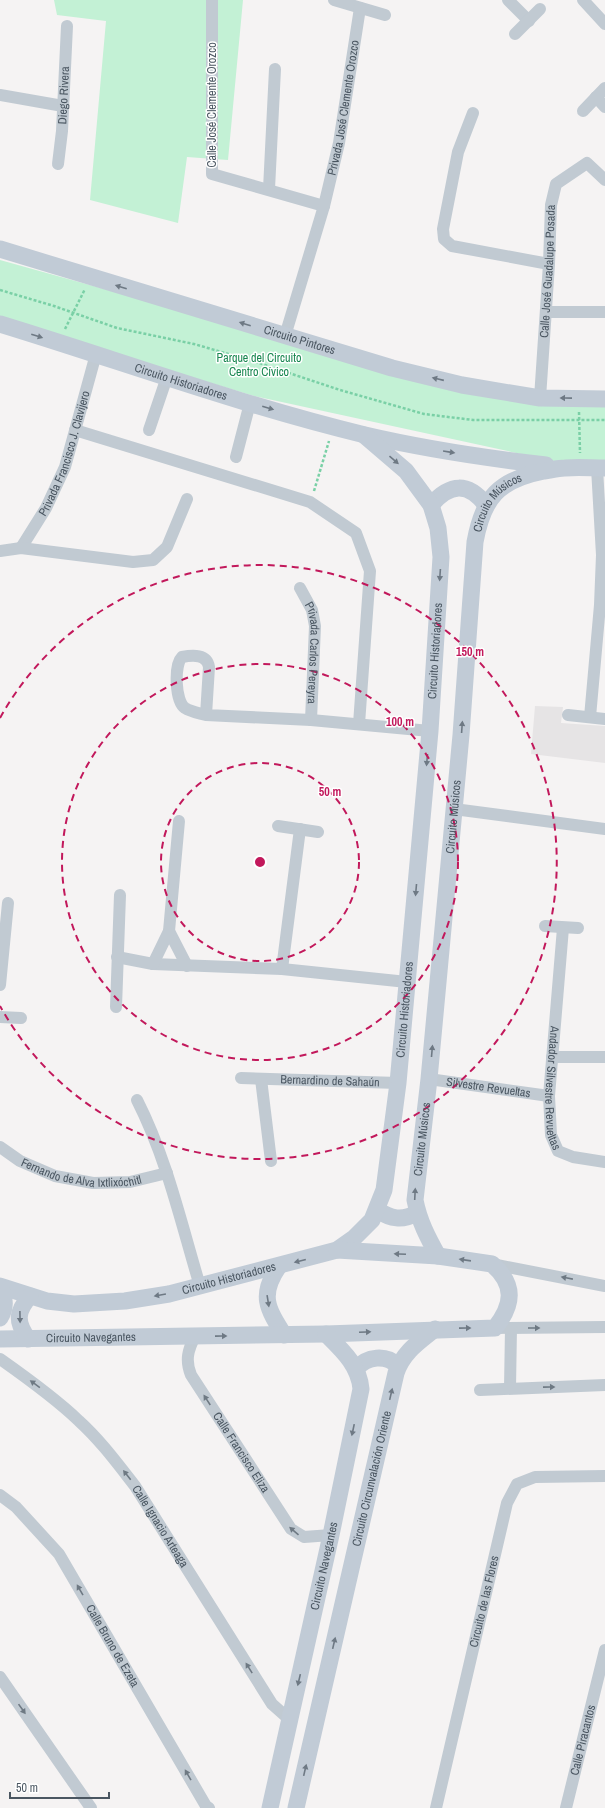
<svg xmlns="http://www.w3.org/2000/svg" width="605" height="1808" font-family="'Archivo Narrow',sans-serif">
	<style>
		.education { fill: #e6e4e5 }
		.green { fill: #c3f1d5 }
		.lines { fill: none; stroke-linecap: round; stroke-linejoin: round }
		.path { stroke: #7ad0a6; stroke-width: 2.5; stroke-dasharray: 3 2; stroke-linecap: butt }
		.street { stroke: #c1cad2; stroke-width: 12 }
		.secondary { stroke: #c1cbd6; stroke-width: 17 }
		.oneway { fill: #6e7984 }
		.oneway2 { fill: #6e7983 }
		.ring { fill: none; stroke: #c2185b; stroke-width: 2; stroke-dasharray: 7 5 }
		.labels { text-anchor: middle; stroke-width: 3; stroke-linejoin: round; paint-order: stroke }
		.street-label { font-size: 12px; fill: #4a5661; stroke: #fff }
		.park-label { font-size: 12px; fill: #17864f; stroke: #fff }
		.centre { fill: #c2185b; stroke: #fff; stroke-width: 2 }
		.ring-label { font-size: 12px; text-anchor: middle; font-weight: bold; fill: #c2185b; stroke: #fff; stroke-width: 3; stroke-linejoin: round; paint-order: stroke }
	</style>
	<rect width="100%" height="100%" fill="#f5f3f3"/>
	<!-- education -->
	<path class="education" d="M535 706 563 707 561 723 605 726V763L531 754Z"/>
	<!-- green -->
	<path class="green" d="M54 0H243L228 160 187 157 178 223 90 200 106 21 57 15Z
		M0 260 391 369 605 403V460L558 462 254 396 0 319Z"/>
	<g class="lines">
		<!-- path -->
		<path class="path" d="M0 290 54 306 117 328 194 344 256 362 340 390 424 414 473 420H605
			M65 329 85 289
			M579 412 580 453
			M314 491 329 441"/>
		<!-- street -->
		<g class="street">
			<path d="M212 0V174L324 206"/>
			<path d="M334 0 385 15"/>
			<path d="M508 0 529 21"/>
			<path d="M583 0 605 24"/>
			<path d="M515 34 540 9"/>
			<path d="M0 95 63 106"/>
			<path d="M596 97 605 107"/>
			<path d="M583 111 605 88"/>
			<path d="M473 113 458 152 443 229 444 239 452 246 549 264"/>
			<path id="s1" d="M58 164 62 131 67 26"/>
			<path d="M269 189 275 69"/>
			<path d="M546 312H605"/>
			<path id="s2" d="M285 336 324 206 339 143 360 8"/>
			<path id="s3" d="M540 398 549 264 551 205 556 184 587 163 605 180"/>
			<path d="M75 430 310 502 356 533 370 571 359 724"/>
			<path d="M149 430 167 377"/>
			<path d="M236 457 250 403"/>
			<path id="s4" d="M21 548 46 508 65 467 96 354"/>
			<path d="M0 551 21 548 133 562 153 560 167 547 187 499"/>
			<path id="s5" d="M300 588 312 610 315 626 311 720"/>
			<path d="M206 715 209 667C207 654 193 655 182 657 174 665 175 701 185 708 191 712 199 713 206 715L311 720 430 731"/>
			<path d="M568 715 605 719"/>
			<path d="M590 717 600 605 602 555 597 468"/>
			<path d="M454 809 605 829"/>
			<path d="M278 826 318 832"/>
			<path d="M545 926 578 928"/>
			<path id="s6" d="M563 928 549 1096 551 1135 558 1151 573 1157 605 1162"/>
			<path d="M169 931 187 966"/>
			<path d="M117 957 153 964 282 969 407 982"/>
			<path d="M153 964 169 931 179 821"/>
			<path d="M282 969 300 829"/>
			<path d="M0 985 8 903"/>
			<path d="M116 1007 120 895"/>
			<path d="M0 1017 21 1018"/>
			<path d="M552 1057H605"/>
			<path id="s7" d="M241 1078 398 1083"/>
			<path d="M261 1079 271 1161"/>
			<path id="s8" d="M429 1079 549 1096"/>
			<path d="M137 1100C167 1159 181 1223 200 1286"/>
			<path id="s9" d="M0 1147 20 1161 55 1176 93 1183 130 1182 167 1173"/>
			<path d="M492 1264 605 1286"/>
			<path d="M495 1328 605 1327"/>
			<path id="s10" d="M195 1336C188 1350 185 1360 191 1375L291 1529 304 1537 331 1535"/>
			<path id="s11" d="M0 1359C27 1378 55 1398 79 1421 100 1440 117 1463 135 1486L272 1704 290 1720"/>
			<path d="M510 1388 511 1328"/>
			<path d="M480 1390 605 1385"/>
			<path id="s12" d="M0 1495 16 1507 59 1554 206 1806 209 1808"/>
			<path d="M0 1677 91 1808"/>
			<path id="s13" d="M436 1808 507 1503 517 1484 535 1477 605 1476"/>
			<path id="s14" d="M566 1808 605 1650"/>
		</g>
		<!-- secondary -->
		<g class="secondary">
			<path id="s15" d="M0 249 392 368 462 385 540 398 605 399"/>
			<path id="s16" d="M0 324C121 361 241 405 365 435 425 449 485 458 546 465"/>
			<path d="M431 505C450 483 468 482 486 505"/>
			<path d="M377 1210C391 1219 402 1221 417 1213"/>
			<path id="s17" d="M438 1256C428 1238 419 1221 415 1200L429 1079 461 735 475 542C483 498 498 480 544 471 551 470 558 468 565 468 578 467 592 468 605 468"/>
			<path d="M279 1266C259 1295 267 1308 284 1335"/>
			<path id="s18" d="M0 1286 47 1301 74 1304 125 1301 169 1294 337 1250 354 1238 372 1220 384 1190 398 1083 430 731 441 557 438 528 431 505 406 471 364 435"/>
			<path d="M0 1287C5 1297 6 1308 0 1318"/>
			<path id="s19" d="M0 1339 326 1334 495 1328C513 1305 516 1285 492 1264L438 1256 337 1250"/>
			<path d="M28 1339C16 1322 16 1312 30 1296"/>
			<path d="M356 1369C367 1356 386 1354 398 1366"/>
			<path id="s20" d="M270 1808 331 1535 361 1389C359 1365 342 1350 326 1334"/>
			<path id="s21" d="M296 1808 396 1373C403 1352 419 1342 435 1329"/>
		</g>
	</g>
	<!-- one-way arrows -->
	<defs><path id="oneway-solid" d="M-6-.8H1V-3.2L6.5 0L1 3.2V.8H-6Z"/></defs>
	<g class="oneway">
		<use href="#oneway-solid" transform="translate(121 287) rotate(-163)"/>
		<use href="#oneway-solid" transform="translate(245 324) rotate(-163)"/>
		<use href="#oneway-solid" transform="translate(37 336) rotate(17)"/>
		<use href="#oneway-solid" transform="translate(438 379) rotate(-167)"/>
		<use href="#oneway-solid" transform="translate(566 398) rotate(-179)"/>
		<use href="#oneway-solid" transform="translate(268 408) rotate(16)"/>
		<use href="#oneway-solid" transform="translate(449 452) rotate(9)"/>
		<use href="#oneway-solid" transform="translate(394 460) rotate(41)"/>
		<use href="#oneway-solid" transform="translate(440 575) rotate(94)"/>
		<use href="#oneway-solid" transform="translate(462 727) rotate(-86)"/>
		<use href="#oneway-solid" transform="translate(427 760) rotate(95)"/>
		<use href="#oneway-solid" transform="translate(416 890) rotate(95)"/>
		<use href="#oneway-solid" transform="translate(432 1051) rotate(-85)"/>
		<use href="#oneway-solid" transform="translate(415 1194) rotate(-87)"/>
		<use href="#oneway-solid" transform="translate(400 1254) rotate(-177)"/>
		<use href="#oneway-solid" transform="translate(465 1260) rotate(-172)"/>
		<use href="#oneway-solid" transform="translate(300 1261) rotate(166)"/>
		<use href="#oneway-solid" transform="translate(160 1295) rotate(170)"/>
		<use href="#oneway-solid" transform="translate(268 1301) rotate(81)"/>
		<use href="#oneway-solid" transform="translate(20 1317) rotate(89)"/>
		<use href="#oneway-solid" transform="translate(465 1328) rotate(-1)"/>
		<use href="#oneway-solid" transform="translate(365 1332) rotate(-3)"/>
		<use href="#oneway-solid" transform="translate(221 1336) rotate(-1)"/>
		<use href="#oneway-solid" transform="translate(391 1394) rotate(-77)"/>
		<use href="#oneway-solid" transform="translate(353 1430) rotate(102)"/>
		<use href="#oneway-solid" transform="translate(334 1643) rotate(-77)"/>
		<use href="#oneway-solid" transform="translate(299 1680) rotate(103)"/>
		<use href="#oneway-solid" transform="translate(305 1770) rotate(-77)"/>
	</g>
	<g class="oneway2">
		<use href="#oneway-solid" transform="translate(567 1278) rotate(-169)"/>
		<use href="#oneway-solid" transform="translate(534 1328)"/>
		<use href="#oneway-solid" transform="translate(35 1384) rotate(-144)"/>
		<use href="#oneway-solid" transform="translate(549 1387) rotate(-1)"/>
		<use href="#oneway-solid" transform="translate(207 1400) rotate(-123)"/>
		<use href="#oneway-solid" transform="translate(127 1475) rotate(-128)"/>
		<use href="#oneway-solid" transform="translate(294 1531) rotate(-139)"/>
		<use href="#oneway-solid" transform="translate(80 1590) rotate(-120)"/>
		<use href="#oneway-solid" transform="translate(249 1668) rotate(-122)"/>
		<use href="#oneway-solid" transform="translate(22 1709) rotate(55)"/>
		<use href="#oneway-solid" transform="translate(188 1775) rotate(-120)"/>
	</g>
	<!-- distance rings -->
	<g class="ring">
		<circle cx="260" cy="862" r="99"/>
		<circle cx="260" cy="862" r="198"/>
		<path d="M0 718A297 297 0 1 1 0 1006"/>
	</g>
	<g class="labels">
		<!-- street labels -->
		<g class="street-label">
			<text dy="4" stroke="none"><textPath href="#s1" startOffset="69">Diego Rivera</textPath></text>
			<text transform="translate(212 105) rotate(-90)" y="4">Calle José Clemente Orozco</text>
			<text dy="4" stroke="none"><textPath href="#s2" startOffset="236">Privada José Clemente Orozco</textPath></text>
			<text dy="4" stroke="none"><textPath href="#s3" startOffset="127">Calle José Guadalupe Posada</textPath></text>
			<text dy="4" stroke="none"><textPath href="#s15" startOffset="313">Circuito Pintores</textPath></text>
			<text dy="4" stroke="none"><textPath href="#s16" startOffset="190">Circuito Historiadores</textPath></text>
			<text dy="4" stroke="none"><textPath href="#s4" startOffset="105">Privada Francisco J. Clavijero</textPath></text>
			<text dy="4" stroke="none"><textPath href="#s17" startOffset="769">Circuito Músicos</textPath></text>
			<text dy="4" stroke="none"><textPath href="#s18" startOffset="966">Circuito Historiadores</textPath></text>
			<text dy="4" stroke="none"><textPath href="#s5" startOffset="68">Privada Carlos Pereyra</textPath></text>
			<text dy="4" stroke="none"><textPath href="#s17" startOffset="446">Circuito Músicos</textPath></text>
			<text dy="4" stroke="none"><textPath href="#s18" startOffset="606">Circuito Historiadores</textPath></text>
			<text dy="4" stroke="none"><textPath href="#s7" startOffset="89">Bernardino de Sahaún</textPath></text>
			<text dy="4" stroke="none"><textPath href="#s6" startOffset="161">Andador Silvestre Revueltas</textPath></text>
			<text dy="4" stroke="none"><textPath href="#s8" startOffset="60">Silvestre Revueltas</textPath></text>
			<text dy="4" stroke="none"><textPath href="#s17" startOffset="122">Circuito Músicos</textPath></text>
			<text dy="4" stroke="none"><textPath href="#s9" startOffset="88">Fernando de Alva Ixtlixóchitl</textPath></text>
			<text dy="4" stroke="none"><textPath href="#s18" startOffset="234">Circuito Historiadores</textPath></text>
			<text dy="4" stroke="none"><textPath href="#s19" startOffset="91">Circuito Navegantes</textPath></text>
			<text dy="4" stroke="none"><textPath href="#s10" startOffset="133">Calle Francisco Eliza</textPath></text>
			<text dy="4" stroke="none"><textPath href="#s21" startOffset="338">Circuito Circunvalación Oriente</textPath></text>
			<text dy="4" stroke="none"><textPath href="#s11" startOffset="234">Calle Ignacio Arteaga</textPath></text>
			<text dy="4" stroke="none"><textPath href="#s20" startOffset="248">Circuito Navegantes</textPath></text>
			<text dy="4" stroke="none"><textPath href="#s13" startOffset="212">Circuito de las Flores</textPath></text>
			<text dy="4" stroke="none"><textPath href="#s12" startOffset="190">Calle Bruno de Ezeta</textPath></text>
			<text dy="4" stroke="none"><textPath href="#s14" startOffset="70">Calle Piracantos</textPath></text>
		</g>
		<!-- park labels -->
		<g class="park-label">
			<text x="259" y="362">Parque del Circuito<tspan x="259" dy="14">Centro Cívico</tspan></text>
		</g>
	</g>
	<circle cx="260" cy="862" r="6" class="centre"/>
	<g class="ring-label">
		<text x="470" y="656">150 m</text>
		<text x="400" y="726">100 m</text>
		<text x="330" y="796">50 m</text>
	</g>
	<!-- scale -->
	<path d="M10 1792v6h99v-6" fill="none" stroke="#4a5661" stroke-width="2"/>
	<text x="16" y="1792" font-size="12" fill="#4a5661" stroke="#ffffff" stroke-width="3" paint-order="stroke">50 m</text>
</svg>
